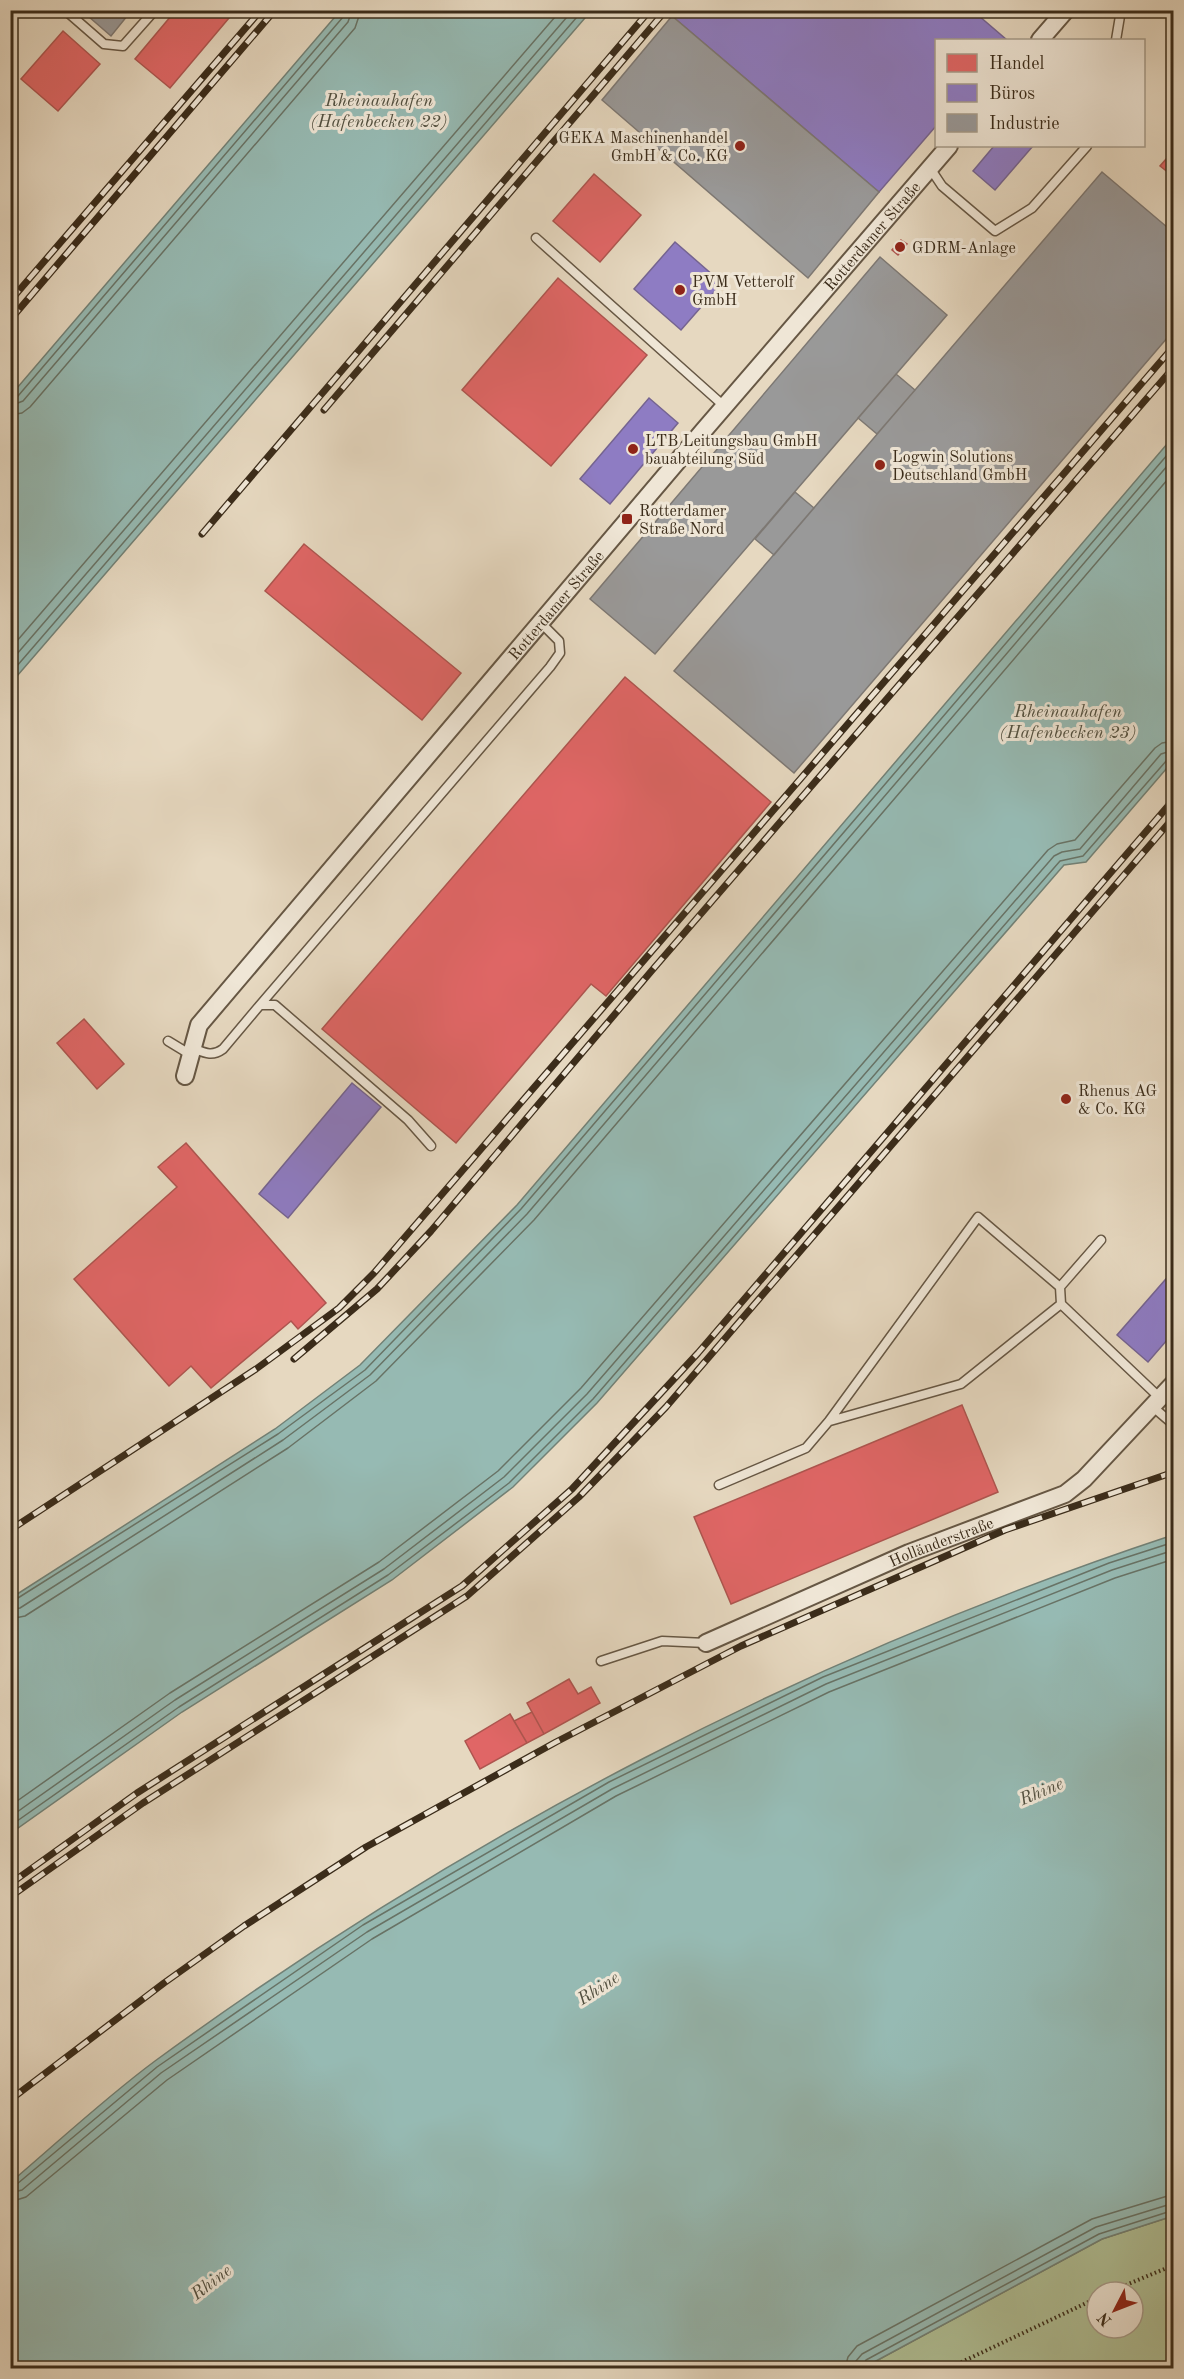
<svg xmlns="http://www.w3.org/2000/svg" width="1184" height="2379" font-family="'Old Standard TT',serif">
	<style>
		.green { fill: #b0c096; stroke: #767658; stroke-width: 1.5; fill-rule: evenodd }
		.water { fill: #96bab3; stroke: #728176; stroke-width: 1.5 }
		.shops { fill: #e06666; stroke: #ae554f; stroke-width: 1.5 }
		.offices { fill: #8e7cc3; stroke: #756490; stroke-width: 1.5 }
		.industry { fill: #999; stroke: #7d7873; stroke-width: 1.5 }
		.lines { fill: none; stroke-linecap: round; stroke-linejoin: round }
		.shore { stroke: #687366; stroke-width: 1.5 }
		.lane-casing { stroke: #665744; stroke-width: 11 }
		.street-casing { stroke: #665744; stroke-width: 20 }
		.path { stroke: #3b2c1a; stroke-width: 4; stroke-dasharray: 1.5 3; stroke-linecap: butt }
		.lane { stroke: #efe6d6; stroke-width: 8 }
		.street { stroke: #efe6d6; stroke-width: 16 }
		.rail-casing { stroke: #3b2c1a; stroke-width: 7 }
		.rail { stroke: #efe6d6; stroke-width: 4.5; stroke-dasharray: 14; stroke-linecap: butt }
		.poi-dot { fill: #8f2418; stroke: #efe6d6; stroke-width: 2 }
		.labels { text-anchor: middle; stroke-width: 6; stroke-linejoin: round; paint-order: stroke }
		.poi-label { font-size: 16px; fill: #3b2c1a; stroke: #efe6d6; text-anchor: start }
		.street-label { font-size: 16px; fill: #3b2c1a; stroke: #efe6d6 }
		.water-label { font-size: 18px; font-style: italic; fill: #525040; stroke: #efe6d6 }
	</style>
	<rect width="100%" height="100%" fill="#e6d8c0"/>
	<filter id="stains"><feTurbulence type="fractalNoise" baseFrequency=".00333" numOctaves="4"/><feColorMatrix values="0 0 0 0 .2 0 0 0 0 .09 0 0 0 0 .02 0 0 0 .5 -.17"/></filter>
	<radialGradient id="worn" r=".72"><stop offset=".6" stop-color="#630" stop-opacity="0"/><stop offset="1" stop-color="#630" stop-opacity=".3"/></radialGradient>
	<!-- green -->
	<path class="green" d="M1173 2216V2368H863L1102 2239ZM1097 2292H1133V2328H1097Z"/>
	<!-- water -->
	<path class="water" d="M340 11H591L11 683V395Z
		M1173 437V761L1086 862 1064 865 597 1403 513 1487 392 1580 182 1712 11 1833V1598L275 1429 360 1365 517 1205Z
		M1173 1535V2216L1102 2239 863 2368H11V2182C58 2142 105 2098 155 2061 464 1835 810 1655 1173 1535Z"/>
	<!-- shops -->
	<path class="shops" d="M176 10H221L229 18 170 88 135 59Z
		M63 31 100 64 58 111 21 79Z
		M1174 150V177L1160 166Z
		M594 174 641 215 600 262 553 221Z
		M901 240 907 244 898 255 892 250Z
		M558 278 647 355 551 466 462 390Z
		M304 544 461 673 422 720 265 591Z
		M625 677 771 802 606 996 591 984 456 1143 322 1029Z
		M84 1019 124 1064 97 1089 57 1043Z
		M186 1143 326 1303 298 1329 291 1321 211 1388 191 1366 169 1386 74 1279 177 1187 158 1167Z
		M962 1405 998 1492 731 1604 694 1517Z
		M569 1679 578 1694 591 1687 600 1703 544 1734 527 1703Z
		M532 1712 544 1734 527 1743 514 1721Z
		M510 1714 527 1743 480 1769 465 1741Z"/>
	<!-- offices -->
	<path class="offices" d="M677 10H972L1007 40H936V126L879 192 672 16Z
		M994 146H1033L995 190 973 171Z
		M675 242 722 283 681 330 634 289Z
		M649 398 678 423 610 504 580 479Z
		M352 1083 381 1107 288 1218 259 1194Z
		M1172 1272 1174 1332 1148 1362 1117 1335Z"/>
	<!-- industry -->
	<path class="industry" d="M81 10H132L111 36Z
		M672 16 879 192 808 278 602 100Z
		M1102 172 1174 233V330L794 773 674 671Z
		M880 257 947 315 655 654 590 599Z
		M896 374 915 390 877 434 858 418Z
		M795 492 814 508 774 555 755 539Z"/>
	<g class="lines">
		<!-- shore -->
		<path class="shore" d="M10 399 18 396 343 17 344 10
			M10 406 23 401 348 22 352 10
			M10 415 22 413 30 407 355 28 361 10
			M10 649 561 10
			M10 662 573 10
			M10 674 583 10
			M10 1603 278 1434 365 1370 521 1209 1174 447
			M10 1610 20 1608 283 1440 370 1375 527 1214 1174 458
			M10 1619 25 1616 288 1448 376 1381 534 1220 1174 472
			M10 1806 170 1693 379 1562 498 1471 581 1388 1048 850 1057 844 1075 840 1155 748 1162 743 1174 741
			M10 1817 175 1700 384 1569 504 1477 587 1394 1054 856 1062 852 1080 849 1161 754 1174 750
			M10 1826 179 1707 388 1575 509 1483 593 1399 1060 861 1083 856 1167 760 1174 757
			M10 2186 17 2184 157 2067 363 1925 609 1782 823 1677 1109 1563 1174 1542
			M10 2193 22 2190 161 2073 367 1932 612 1789 826 1684 1112 1570 1174 1550
			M10 2202 26 2197 167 2080 372 1939 616 1796 829 1692 1115 1578 1174 1559
			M845 2368 848 2357 857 2346 1092 2219 1174 2194
			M854 2368 856 2361 862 2354 1096 2227 1174 2203
			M862 2368 866 2360 1099 2234 1174 2210"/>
		<defs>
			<path id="lane" d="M65 10 104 44 123 46 155 10
				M1116 40 1121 10
				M930 168 942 186 995 231 1032 208 1087 146
				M536 238 724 406
				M260 1005 550 667 560 653 559 641 540 622
				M168 1041 191 1055
				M193 1048C205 1053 212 1057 223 1049L260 1005H275L408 1120 431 1146
				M1101 1240 1060 1287 1061 1304 1160 1398
				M1153 1407 1174 1425
				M830 1421 961 1384 1061 1304
				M719 1485 806 1448 829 1421 978 1217 1060 1287
				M601 1661 662 1641 706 1643"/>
			<g id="street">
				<path d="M1040 40 1066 10"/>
				<path id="s1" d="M185 1076 199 1025 704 430 949 146"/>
				<path id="s2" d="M706 1643 909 1553 1065 1494 1084 1479 1174 1383"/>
			</g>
		</defs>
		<!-- lane casing -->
		<use href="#lane" class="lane-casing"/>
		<!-- street casing -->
		<use href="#street" class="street-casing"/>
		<!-- path -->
		<path class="path" d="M1109 2292 1174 2265
			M949 2368 1097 2298"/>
		<!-- lane -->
		<use href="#lane" class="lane"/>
		<!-- street -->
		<use href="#street" class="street"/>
		<defs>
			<path id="rail" d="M10 301 261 10
				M10 320 275 10
				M324 410 666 10
				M202 534 650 10
				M294 1359 377 1289 431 1231 654 968 1174 367
				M10 1530 256 1369 339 1308 374 1273 1174 346
				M10 1884 137 1793 462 1586 572 1489 698 1353 1174 799
				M10 1897 143 1803 467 1596 579 1497 666 1407 1174 817
				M10 2100 164 1983 244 1926 366 1847 556 1742 741 1646 1005 1530 1174 1472"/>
		</defs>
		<!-- rail casing -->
		<use href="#rail" class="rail-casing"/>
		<!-- rail -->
		<use href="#rail" class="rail"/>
	</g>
	<!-- markers -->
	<g class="poi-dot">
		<circle cx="740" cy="146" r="6"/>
		<circle cx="900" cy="247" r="6"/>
		<circle cx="680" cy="290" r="6"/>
		<circle cx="633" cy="449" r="6"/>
		<circle cx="880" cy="465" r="6"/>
		<rect x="621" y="513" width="12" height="12" rx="3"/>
		<circle cx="1066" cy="1099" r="6"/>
	</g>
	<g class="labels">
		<!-- poi labels -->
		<g class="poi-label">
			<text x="728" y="143" text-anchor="end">GEKA Maschinenhandel<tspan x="728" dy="18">GmbH &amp; Co. KG</tspan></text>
			<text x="912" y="253">GDRM-Anlage</text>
			<text x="692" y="287">PVM Vetterolf<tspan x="692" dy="18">GmbH</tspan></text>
			<text x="645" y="446">LTB Leitungsbau GmbH<tspan x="645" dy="18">bauabteilung Süd</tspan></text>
			<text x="892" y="462">Logwin Solutions<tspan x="892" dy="18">Deutschland GmbH</tspan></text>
			<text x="639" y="516">Rotterdamer<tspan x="639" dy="18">Straße Nord</tspan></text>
			<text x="1078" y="1096">Rhenus AG<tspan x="1078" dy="18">&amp; Co. KG</tspan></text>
		</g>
		<!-- street labels -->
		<g class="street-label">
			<text dy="6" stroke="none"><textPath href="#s1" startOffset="1090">Rotterdamer Straße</textPath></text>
			<text dy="6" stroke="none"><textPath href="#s1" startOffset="604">Rotterdamer Straße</textPath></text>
			<text dy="6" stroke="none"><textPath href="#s2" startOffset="256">Holländerstraße</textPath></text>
		</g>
		<!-- water labels -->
		<g class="water-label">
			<text x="379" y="106">Rheinauhafen<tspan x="379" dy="21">(Hafenbecken 22)</tspan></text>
			<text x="1068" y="717">Rheinauhafen<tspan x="1068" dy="21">(Hafenbecken 23)</tspan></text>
			<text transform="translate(1041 1791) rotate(-23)" y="6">Rhine</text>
			<text transform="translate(598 1988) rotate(-33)" y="6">Rhine</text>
			<text transform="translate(211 2282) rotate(-38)" y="6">Rhine</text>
		</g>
	</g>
	<!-- margin -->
	<rect width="1184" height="2379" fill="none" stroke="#e6d8c0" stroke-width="36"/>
	<rect x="12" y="12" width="1160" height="2355" fill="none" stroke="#3b2c1a" stroke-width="3"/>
	<rect x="18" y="18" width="1148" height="2343" fill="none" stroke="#3b2c1a" stroke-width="1.5"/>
	<!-- legend -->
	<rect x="935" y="39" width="210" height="108" fill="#efe6d6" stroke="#a79c8b" stroke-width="1.5"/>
	<rect x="947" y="54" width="30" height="18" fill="#e06666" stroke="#a79c8b" stroke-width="1.5"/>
	<text x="989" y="69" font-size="18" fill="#3b2c1a">Handel</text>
	<rect x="947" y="84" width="30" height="18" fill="#8e7cc3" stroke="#a79c8b" stroke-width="1.5"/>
	<text x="989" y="99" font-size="18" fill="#3b2c1a">Büros</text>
	<rect x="947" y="114" width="30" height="18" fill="#999999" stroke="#a79c8b" stroke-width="1.5"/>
	<text x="989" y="129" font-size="18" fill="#3b2c1a">Industrie</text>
	<!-- north arrow -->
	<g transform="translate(1115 2310) rotate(228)"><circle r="28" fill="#efe6d6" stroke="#a79c8b" stroke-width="1.5"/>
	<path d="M0-4.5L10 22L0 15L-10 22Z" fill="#8f2418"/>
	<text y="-9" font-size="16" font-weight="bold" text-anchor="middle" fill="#3b2c1a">N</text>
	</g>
	<rect width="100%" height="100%" filter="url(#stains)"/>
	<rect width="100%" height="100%" fill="url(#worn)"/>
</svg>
